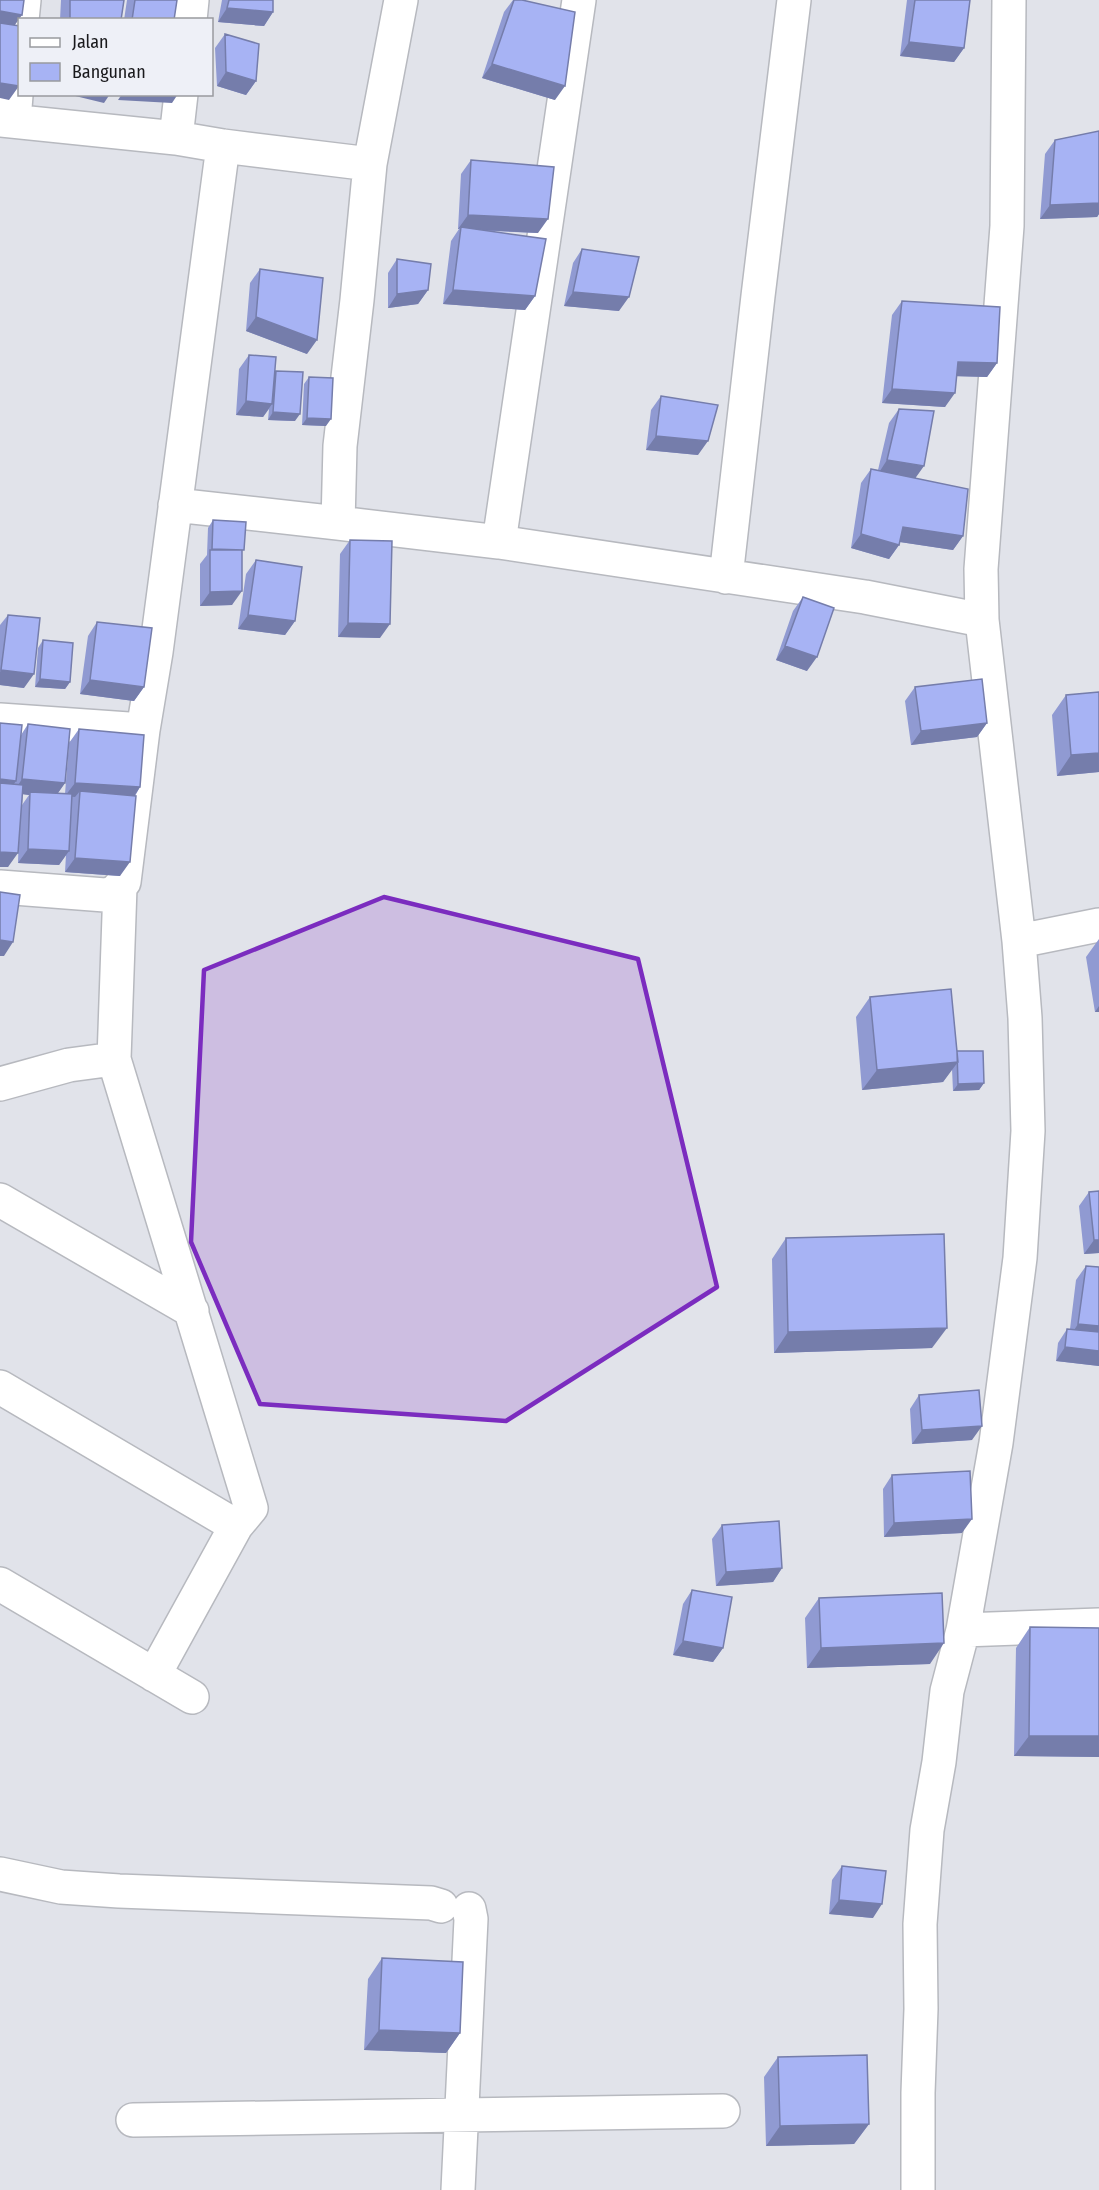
<svg xmlns="http://www.w3.org/2000/svg" width="1099" height="2190" font-family="'Fira Sans Condensed',sans-serif">
	<style>
		.lines { fill: none; stroke-linecap: round; stroke-linejoin: round }
		.minor-casing { stroke: #b7b9bf; stroke-width: 36 }
		.minor { stroke: #fff; stroke-width: 33 }
		.wall { fill: #909ad2; fill-rule: evenodd }
		.shaded-wall { fill: #757dab }
		.building { fill: #a7b3f4; stroke: #757dab; stroke-width: 1.5 }
		.marked { fill: #7b2cbf; fill-opacity: 0.2; stroke: #7b2cbf; stroke-width: 4.5; stroke-linejoin: round }
	</style>
	<rect width="100%" height="100%" fill="#e1e3ea"/>
	<g class="lines">
		<defs>
			<path id="minor" d="M22 20 24 0
				M190 20 192 0
				M0 120 176 138 223 146 370 164 357 300 340 446 338 523 499 542 865 597 982 620 981 569 1007 226 1009 0
				M14 121 20 43
				M176 138 181 94
				M370 164 401 0
				M175 505 338 523
				M499 542 579 0
				M726 577 758 296 794 0
				M0 720 143 730
				M0 887 105 895 114 893 124 882 143 730 156 652 223 146
				M120 887 114 1059 251 1508 236 1526 154 1675
				M1019 941 1099 925
				M0 1084 69 1065 114 1059
				M0 1200 192 1311
				M0 1387 236 1526
				M0 1584 192 1697
				M963 1630 1099 1625
				M0 1874 61 1887 119 1891 431 1903 441 1906
				M133 2120 723 2111
				M458 2190 471 1919 469 1909
				M918 2190V2093L921 2009 920 1924 927 1830 939 1762 947 1691 963 1630 996 1443 1020 1258 1028 1131 1025 1018 1019 941 982 620"/>
		</defs>
		<!-- minor casing -->
		<use href="#minor" class="minor-casing"/>
		<!-- minor -->
		<use href="#minor" class="minor"/>
	</g>
	<!-- wall -->
	<path class="wall" d="M61 0H124L121 20H60Z
		M127 0H177L174 20H124Z
		M222 0H273V12L264 26 218 22Z
		M513 0H522L555 100 482 78 504 12Z
		M907 0H970L964 48 954 62 900 56Z
		M225 34 256 81 246 95 217 86 215 48Z
		M1099 131V214L1097 217 1040 219 1045 154 1055 140Z
		M471 160 538 233 490 231 535 296 525 310 443 304 451 241 459 229H458L461 174Z
		M582 249 619 311 564 306 573 263Z
		M397 259 428 290 418 304 388 308V273Z
		M260 269 307 354 246 331 250 283Z
		M902 301 997 363 987 377 957 376 945 407 882 403 892 315Z
		M249 355 275 372 295 421 268 420 269 409 263 417 236 415 239 369Z
		M309 377 326 426 302 425 304 384Z
		M661 396 698 455 646 450 651 410Z
		M899 409 916 478 963 536 953 550 900 542 899 545 889 559 851 548 861 483 871 469 878 470 889 423Z
		M213 520 242 553 232 605 200 606V564L207 555 208 528Z
		M350 540 380 638 338 637 340 554Z
		M256 560 295 621 285 635 238 629 246 574Z
		M803 597 807 671 776 660 793 611Z
		M8 615 24 688 0 685V623V625Z
		M97 622 144 687 134 701 80 694 88 636Z
		M43 640 70 682 65 689 35 687 38 648Z
		M915 687 987 723 977 737 911 745 905 701Z
		M1099 692V772L1057 776 1052 715 1066 695Z
		M28 724 65 783 58 793 65 794 69 743 79 729 140 787 135 796 120 876 65 872 66 855 59 865 18 863 19 831 8 867H0L21 735ZM23 794 29 795 22 805Z
		M1099 939V1012H1095L1086 957Z
		M870 997 957 1051 984 1083 979 1090 953 1091 952 1069 943 1082 862 1090 856 1017Z
		M1089 1192 1099 1253 1084 1254 1079 1206Z
		M786 1238 932 1348 774 1353 772 1259Z
		M1086 1266 1099 1267V1366L1056 1361 1058 1343 1067 1329H1070L1076 1280Z
		M919 1395 972 1440 912 1444 910 1409Z
		M892 1475 962 1533 884 1537 883 1489Z
		M722 1525 782 1568 773 1582 716 1586 712 1539Z
		M692 1590 723 1648 713 1662 673 1655 683 1604Z
		M819 1598 930 1664 807 1668 805 1618Z
		M1030 1627 1099 1628V1757L1014 1756 1016 1648Z
		M842 1866 873 1918 829 1914 832 1880Z
		M382 1958 460 2033 446 2053 364 2050 368 1979Z
		M778 2057 869 2124 854 2144 766 2146 764 2077Z"/>
	<!-- shaded-wall -->
	<path class="shaded-wall" d="M227 8 273 12 264 26 218 22Z
		M0 11 22 15 12 29 0 27Z
		M909 42 964 48 954 62 900 56Z
		M492 64 565 86 555 100 482 78Z
		M226 72 256 81 246 95 217 86Z
		M0 83 19 86 9 100 0 98Z
		M67 94H110L104 103Z
		M122 94H178L172 103 118 100Z
		M1099 203V214L1097 217 1040 219 1050 205Z
		M468 215 548 219 538 233 461 229V227L459 229H458Z
		M428 290 418 304 388 308 397 294Z
		M453 290 535 296 525 310 443 304Z
		M573 292 629 297 619 311 564 306Z
		M256 317 317 340 307 354 246 331Z
		M958 362 997 363 987 377 948 376Z
		M892 389 955 393 945 407 882 403Z
		M246 401 272 404 263 417 236 415Z
		M273 412 300 414 295 421 268 420Z
		M307 418 331 419 326 426 302 425Z
		M656 436 708 441 698 455 646 450Z
		M887 460 924 466 914 480 878 474Z
		M903 527 963 536 953 550 893 541Z
		M861 534 899 545 889 559 851 548Z
		M242 591 232 605 200 606 210 592Z
		M248 615 295 621 285 635 238 629Z
		M348 623 390 624 380 638 338 637Z
		M785 646 817 657 807 671 776 660Z
		M1 670 34 674 24 688 0 685V672Z
		M40 679 70 682 65 689 35 687Z
		M90 680 144 687 134 701 80 694Z
		M987 723 977 737 911 745 921 731Z
		M1099 753V772L1057 776 1071 755Z
		M0 779 16 781 6 795 0 794Z
		M22 779 65 783 55 797 30 792 29 795 13 793Z
		M75 783 140 787 131 801 80 791 75 797 65 796Z
		M28 849 69 851 59 865 18 863Z
		M0 852 18 853 8 867H0Z
		M75 858 130 862 120 876 65 872Z
		M0 940 13 942 4 956H0Z
		M1099 1006V1012H1095Z
		M958 1062 943 1082 862 1090 877 1070Z
		M984 1083 979 1090 953 1091 958 1084Z
		M1094 1240H1099V1253L1084 1254Z
		M1078 1324 1099 1326V1342L1069 1338Z
		M947 1328 932 1348 774 1353 788 1332Z
		M1065 1347 1099 1351V1366L1056 1361Z
		M982 1426 972 1440 912 1444 922 1430Z
		M972 1519 962 1533 884 1537 894 1523Z
		M782 1568 773 1582 716 1586 726 1572Z
		M683 1641 723 1648 713 1662 673 1655Z
		M944 1643 930 1664 807 1668 821 1648Z
		M1029 1736H1099V1757L1014 1756Z
		M839 1900 882 1904 873 1918 829 1914Z
		M379 2030 460 2033 446 2053 364 2050Z
		M869 2124 854 2144 766 2146 780 2126Z"/>
	<!-- building -->
	<path class="building" d="M0 0H24L22 15 0 11Z
		M70 0H124L121 20H70Z
		M135 0H177L174 20H132Z
		M229 0H273V12L227 8Z
		M514 0H522L575 12 565 86 492 64Z
		M915 0H970L964 48 909 42Z
		M0 23 20 26 19 86 0 83Z
		M225 34 259 44 256 81 226 72Z
		M1099 131V203L1050 205 1055 140Z
		M471 160 554 167 548 219 468 215Z
		M461 227 546 239 535 296 453 290Z
		M582 249 639 257 629 297 573 292Z
		M397 259 431 264 428 290 397 294Z
		M260 269 323 278 317 340 256 317Z
		M902 301 1000 307 997 363 958 362 955 393 892 389Z
		M249 355 276 357 272 404 246 401Z
		M276 371 303 372 300 414 273 412Z
		M309 377 333 378 331 419 307 418Z
		M661 396 718 405 708 441 656 436Z
		M899 409 934 411 924 466 887 460Z
		M871 469 968 489 963 536 903 527 899 545 861 534Z
		M213 520 246 522 244 550 212 549Z
		M350 540 392 541 390 624 348 623Z
		M210 550H242V591L210 592Z
		M256 560 302 567 295 621 248 615Z
		M803 597 834 608 817 657 785 646Z
		M8 615 40 618 34 674 1 670Z
		M97 622 152 628 144 687 90 680Z
		M43 640 73 643 70 682 40 679Z
		M982 679 987 723 921 731 915 687Z
		M1099 692V753L1071 755 1066 695Z
		M0 723 22 725 16 781 0 779Z
		M28 724 70 729 65 783 22 779Z
		M79 729 144 735 140 787 75 783Z
		M0 783 23 785 18 853 0 852Z
		M80 791 136 796 130 862 75 858Z
		M30 792 72 794 69 851 28 849Z
		M0 892 20 895 13 942 0 940Z
		M951 989 958 1062 877 1070 870 997Z
		M957 1051H983L984 1083 958 1084Z
		M1099 1191V1240H1094L1089 1192Z
		M944 1234 947 1328 788 1332 786 1238Z
		M1086 1266 1099 1267V1326L1078 1324Z
		M1067 1329 1099 1332V1351L1065 1347Z
		M979 1390 982 1426 922 1430 919 1395Z
		M970 1471 972 1519 894 1523 892 1475Z
		M779 1521 782 1568 726 1572 722 1525Z
		M692 1590 732 1597 723 1648 683 1641Z
		M942 1593 944 1643 821 1648 819 1598Z
		M1030 1627 1099 1628V1736H1029Z
		M842 1866 886 1871 882 1904 839 1900Z
		M382 1958 463 1962 460 2033 379 2030Z
		M867 2055 869 2124 780 2126 778 2057Z"/>
	<!-- marked area -->
	<path class="marked" d="M384 897 638 959 717 1287 506 1421 260 1404 191 1242 204 970Z"/>
	<!-- legend -->
	<rect x="18" y="18" width="195" height="78" fill="#eef0f7" stroke="#999a9f" stroke-width="1.5"/>
	<rect x="30" y="38" width="30" height="9" fill="#ffffff" stroke="#999a9f" stroke-width="1.5"/>
	<text x="72" y="48" font-size="18" fill="#19191c">Jalan</text>
	<rect x="30" y="63" width="30" height="18" fill="#a7b3f4" stroke="#999a9f" stroke-width="1.5"/>
	<text x="72" y="78" font-size="18" fill="#19191c">Bangunan</text>
</svg>
